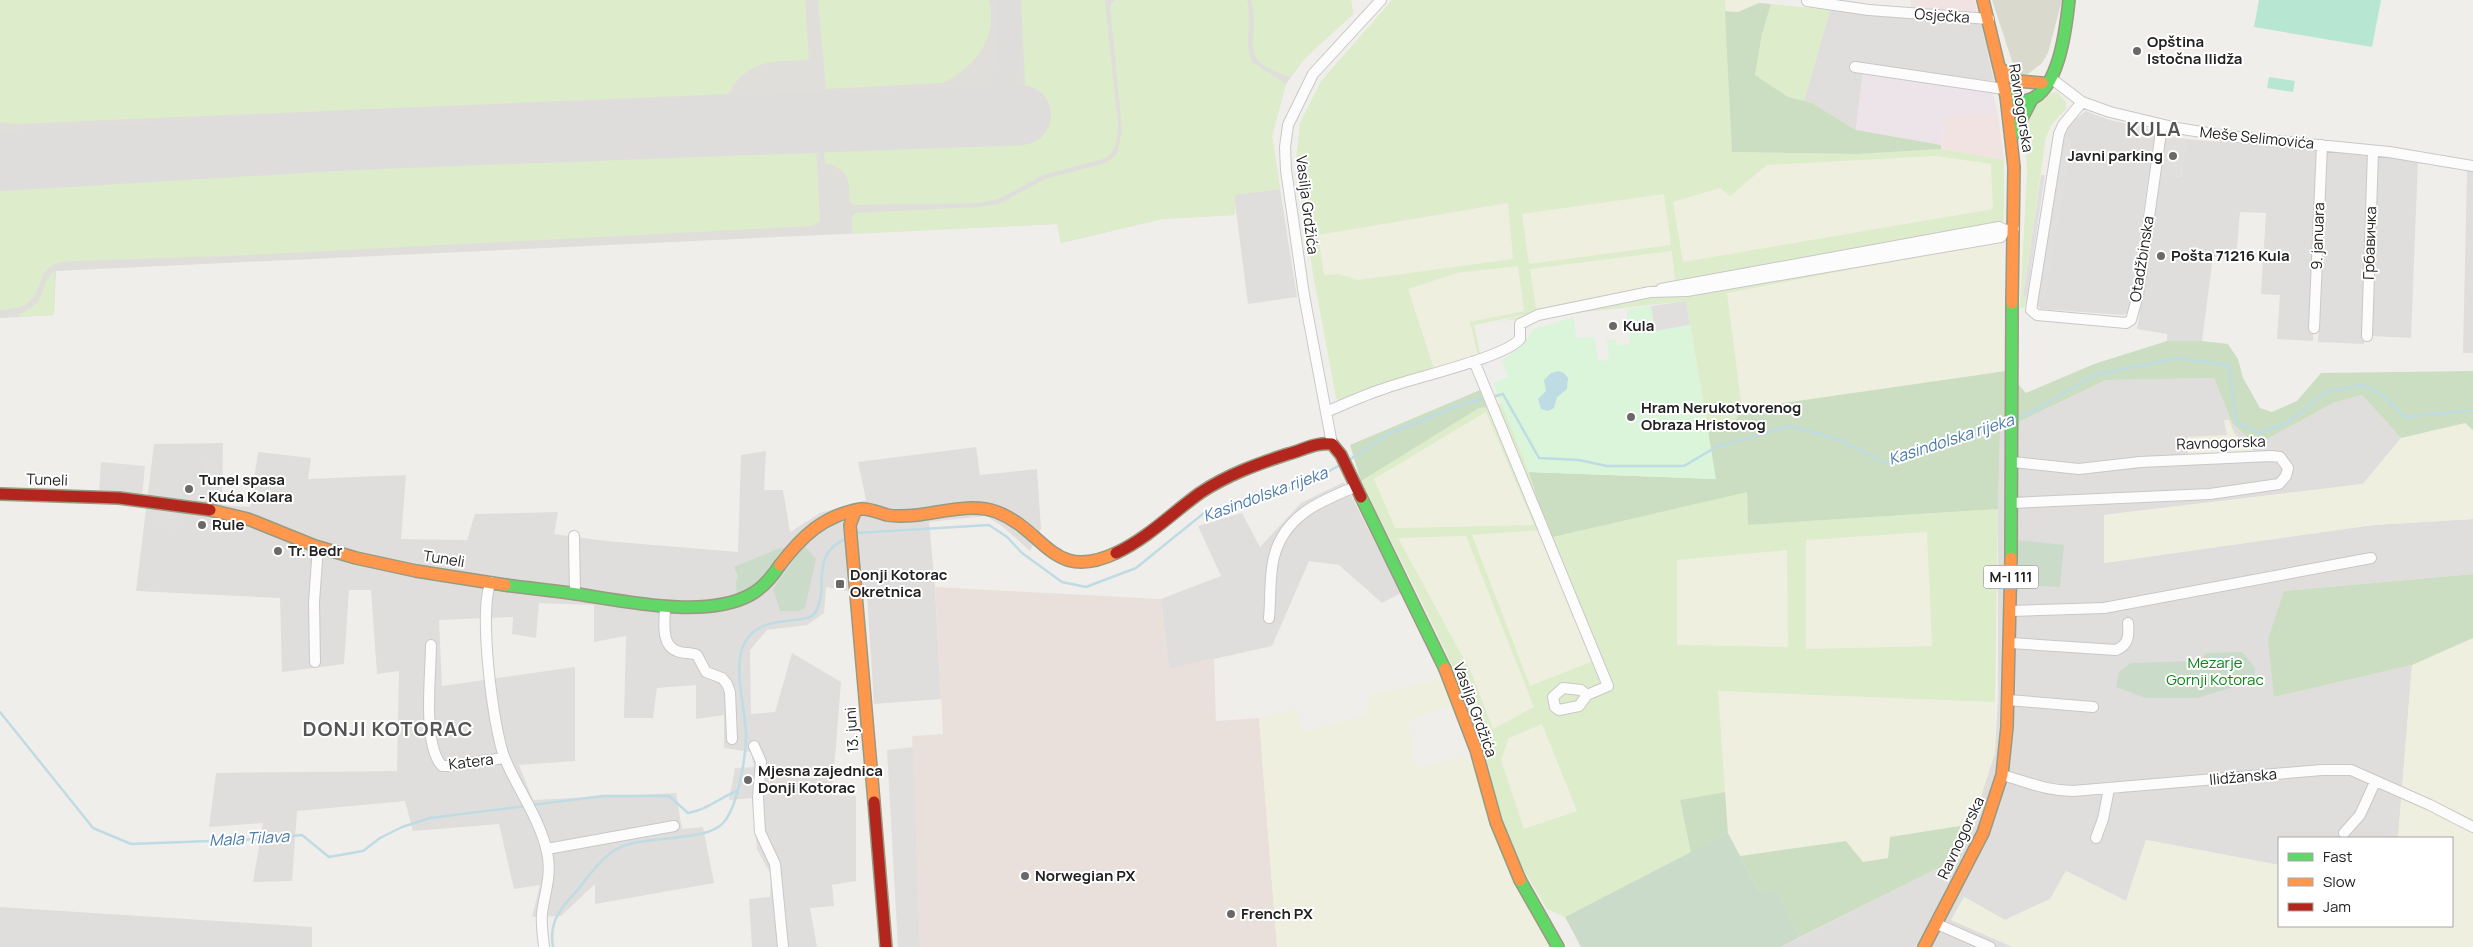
<svg xmlns="http://www.w3.org/2000/svg" width="2473" height="947" font-family="Manrope,sans-serif">
	<style>
		.residential { fill: #dfdedc }
		.commercial { fill: #f1e3e1 }
		.industrial { fill: #ede4e9 }
		.military { fill: #eae0db }
		.airport { fill: #e0deda }
		.construction { fill: #d9d9cd }
		.farmland { fill: #efefdf }
		.grass { fill: #ddeccb; fill-rule: evenodd }
		.forest { fill: #cbdec1 }
		.cemetery { fill: #cadbca }
		.park { fill: #daf5da }
		.pitch { fill: #b7e6d2 }
		.parking { fill: #e0dfde }
		.water { fill: #bfdbe3 }
		.lines { fill: none; stroke-linecap: round; stroke-linejoin: round }
		.stream { stroke: #bfdbe3; stroke-width: 2.5 }
		.taxiway { stroke: #dedddc; stroke-width: 24 }
		.runway { stroke: #dedddc; stroke-width: 60 }
		.street-casing { stroke: #c9c8c7; stroke-width: 12 }
		.fast-casing { stroke: #999a82; stroke-width: 14 }
		.slow-casing { stroke: #999a82; stroke-width: 14 }
		.jam-casing { stroke: #999a82; stroke-width: 14 }
		.street { stroke: #fdfcfc; stroke-width: 10 }
		.fast { stroke: #63d668; stroke-width: 11 }
		.slow { stroke: #ff974d; stroke-width: 11 }
		.jam { stroke: #b3261e; stroke-width: 11 }
		.poi-dot { fill: #6a6968; stroke: #fff; stroke-width: 2 }
		.labels { text-anchor: middle; stroke-width: 4; stroke-linejoin: round; paint-order: stroke }
		.shield { fill: #fff; stroke: #646464; stroke-width: 1 }
		.shield-label { font-size: 14px; font-weight: bold; fill: #222 }
		.street-label { font-size: 15px; fill: #222; stroke: #fff }
		.poi-label { font-size: 15px; font-weight: bold; fill: #222; stroke: #fff; text-anchor: start }
		.park-label { font-size: 15px; fill: #0c8416; stroke: #fff }
		.water-label { font-size: 16px; font-style: italic; fill: #4a7aab; stroke: #fff }
		.district-label { font-size: 20px; font-weight: bold; letter-spacing: 1px; fill: #555; stroke: #fff }
	</style>
	<rect width="100%" height="100%" fill="#f0eeeb"/>
	<!-- residential -->
	<path class="residential" d="M1830 10 1981 22 1994 81 1853 63 1863 73 1856 130 1812 103 1804 101Z
		M2086 111 2109 120 2145 127 2155 134 2129 309 2127 313 2123 315 2041 309 2036 304V297L2044 298 2070 141 2063 139 2068 125Z
		M2186 139 2317 150 2313 341 2277 339 2280 295 2261 294 2266 213 2240 212 2236 260 2213 257 2202 341H2167V334L2137 329 2161 174 2181 177Z
		M2325 150 2369 155 2364 344 2318 342Z
		M2378 157 2418 159 2411 338 2371 336Z
		M2467 171H2473V353H2463Z
		M1280 189 1297 297 1248 304 1234 195Z
		M2214 378 2232 423 2256 445 2333 403 2362 395 2401 438 2363 484 2104 515V563L2373 525 2473 519V574L2284 591 2274 697 2412 665 2398 838H2279V865L2146 840 2126 901 2066 871 2050 899 2005 920 1964 897 1952 920 2013 947H1781L1961 857 1995 753 1998 699V509L2000 431 2106 380Z
		M223 443 222 505 250 507 258 452 311 458 308 479 406 475 401 539 467 540 475 514 558 512 554 534 606 541 738 552 741 455 766 451 764 490H783L790 532 820 513 866 500 858 462 976 447 980 475 1037 469 1041 529 1030 551 1002 526 986 516 929 522 935 587 941 699 874 704 867 595 826 587 824 613 807 625 767 630 750 650 751 714 775 712 792 653 841 682 832 795 856 796V881L832 885 834 906 810 908 817 947H752L749 899 770 897 771 875 757 849 752 798 729 800 735 768 754 767 751 752 724 748V715L696 719V685L657 688 653 718H624L626 636 594 642V605L539 603 536 638 512 634 513 617 439 620 442 686 575 667V761L519 765 533 800 676 793 682 829 703 827 714 883 595 904V884L561 916 532 917 540 885 514 889 499 824 413 831 405 801 297 811 292 881 253 882 263 823 209 827 216 773 397 771 399 671 377 674 371 590H349L344 664 282 672 280 598 136 591 154 444Z
		M1344 482 1401 593 1382 603 1339 565 1309 561 1272 646 1169 669 1161 599 1221 576 1198 526 1242 513 1260 547 1301 503Z
		M0 907 312 927V947H0Z"/>
	<!-- commercial -->
	<path class="commercial" d="M1911 0H1975L1978 14 1911 10Z
		M1998 114 2004 160 1941 149 1945 115Z"/>
	<!-- industrial -->
	<path class="industrial" d="M1863 73 1992 90 1998 114 1945 115 1941 145 1856 130Z"/>
	<!-- military -->
	<path class="military" d="M935 587 1161 599 1169 669 1214 658 1216 721 1259 718 1277 947H920L912 736 943 734Z"/>
	<!-- airport -->
	<path class="airport" d="M0 0H1351L1353 14 1304 59 1286 84 1272 136 1280 189 1235 195V215L1162 219 1061 243 1057 224 56 271 54 315 0 318Z"/>
	<!-- construction -->
	<path class="construction" d="M1992 0H2062L2048 53 2042 63 2028 74 2023 75 2015 70Z"/>
	<!-- farmland -->
	<path class="farmland" d="M1725 0H1760L1759 3 1738 12 1725 11Z
		M1936 156 1992 164 1993 209 1683 262 1673 202 1720 188 1730 196 1767 165Z
		M1664 194 1671 245 1529 265 1522 214Z
		M1508 203 1513 259 1358 280 1339 274 1324 276 1318 235Z
		M2001 241 2006 371 1742 409 1727 293Z
		M1672 251 1675 281 1536 310 1529 269Z
		M1518 266 1524 311 1471 322 1478 356 1434 369 1408 289 1457 273Z
		M1486 412 1534 525 1395 528 1374 479Z
		M2224 420H2229L2235 434 2255 452 2188 454 2187 437 2227 435Z
		M2465 423 2473 430V519L2373 525 2104 563V515L2363 484 2401 438Z
		M1541 530 1593 661 1530 686 1472 535Z
		M1927 532 1932 646 1806 649V540Z
		M1466 536 1534 707 1493 729 1471 671 1398 538Z
		M1787 550 1788 647 1677 645V560Z
		M2473 638V947H2013L1951 920 1964 897 2005 920 2050 899 2066 871 2126 901 2146 840 2279 865V926H2452V838H2398L2412 665Z
		M1446 678 1454 705 1408 720 1416 768 1468 756 1562 947H1277L1259 718 1296 709 1302 732 1367 715 1370 695Z
		M1717 691 1995 702V753L1972 824 1890 837 1888 858 1863 862 1846 841 1740 856 1728 833Z
		M1542 724 1577 812 1524 829 1501 760 1509 738Z"/>
	<!-- grass -->
	<path class="grass" d="M0 0H805L809 60C771 62 749 58 728 94L15 124 0 122Z
		M818 0H989C999 37 974 69 942 83L826 89Z
		M1021 0H1105L1118 126 1116 144 1109 156 1103 159 1043 175 1001 198 980 203 852 205C845 194 854 183 843 172 837 166 833 164 825 164L824 149 1028 139Z
		M1116 0H1247C1253 20 1243 42 1252 62L1286 84 1272 136 1280 189 1235 195V215L1162 219 1061 243 1057 224 852 234V216L855 213 978 207 999 204 1045 179 1106 163 1117 154 1122 131 1110 5Z
		M1251 0H1351L1353 14 1304 59 1290 77C1231 58 1263 42 1251 0Z
		M1392 0H1725L1733 152 1857 154 1941 149 2004 160V212L2001 241 1727 293 1742 409 1735 421 1707 424 1686 301 1500 321 1563 307 1474 325 1481 358 1341 402 1336 398 1313 274 1296 162 1300 123 1321 81ZM1936 156 1991 164 1993 209 1683 262 1673 202 1720 188 1730 196 1767 165ZM1664 194 1671 245 1529 264 1522 214ZM1508 203 1513 259 1358 280 1339 274 1324 275 1318 235ZM1672 251 1675 281 1536 309 1530 269ZM1518 266 1524 311 1470 322 1478 356 1434 369 1408 289 1457 273Z
		M1771 4 1830 10 1804 101 1788 98 1755 75 1762 34Z
		M2057 92 2066 102V109L2052 124 2046 137 2023 295 2027 297 2024 308H2020L2027 171 2025 129 2034 107 2051 93Z
		M816 149 820 219 819 222 812 226 251 255 75 261C68 262 61 261 55 264 29 276 52 308 0 310V185Z
		M55 271 54 315 19 317V314C51 302 36 285 55 271Z
		M1508 402 1550 538 1747 491 1748 525 1998 509 1995 702 1718 691 1725 792 1680 800 1691 853 1565 917 1547 909 1515 855 1487 775 1486 737 1426 610 1361 481 1479 408ZM1486 412 1534 525 1395 528 1374 479ZM1541 530 1593 661 1530 686 1472 535ZM1927 532 1932 646 1806 649V540ZM1466 536 1534 707 1493 729 1471 672 1398 538ZM1787 550 1788 647 1677 645V560ZM1542 724 1577 811 1524 829 1501 760 1509 738Z"/>
	<!-- forest -->
	<path class="forest" d="M1759 3 1771 4 1762 34 1755 75 1788 97 1812 103 1856 130 1941 145V149L1857 154 1732 152 1725 11 1738 12Z
		M2167 341H2202L2228 344 2238 359 2243 378 2260 408 2272 412 2297 401 2321 373 2473 371V430L2465 423 2401 438 2362 395 2333 403 2256 445 2232 423 2214 378 2106 380 2000 431 1998 509 1748 525 1747 492 1549 538 1529 472 1715 479 1707 424 1735 421 1742 409 2006 371 2026 393 2094 364Z
		M1480 390 1488 407 1479 408 1361 481 1350 445Z
		M2473 574V638L2412 665 2274 697 2268 639 2284 591Z
		M1725 792 1728 833 1691 853 1680 800Z
		M1972 824 1961 857 1800 937 1776 891 1759 892 1740 856 1846 841 1863 862 1888 858 1890 837Z"/>
	<!-- cemetery -->
	<path class="cemetery" d="M2017 540 2064 545 2060 587 2019 585Z
		M802 543 816 559 805 608 799 611H780L773 589 795 558Z
		M780 548H785L764 583 737 597 736 582 738 576 734 567Z
		M2242 652 2255 668 2254 681 2197 698H2146L2116 687 2119 672 2131 663 2198 661 2206 653Z
		M1728 833 1759 892 1776 890 1800 937 1781 947H1581L1565 917Z"/>
	<!-- park -->
	<path class="park" d="M1651 306 1655 331 1690 325 1716 479 1529 472 1493 383 1508 377 1502 360 1519 348 1534 329 1574 317 1576 338 1595 337 1598 361 1609 360 1607 340 1616 339 1617 345 1630 344 1628 330 1632 329V321L1626 322 1628 309Z"/>
	<!-- pitch -->
	<path class="pitch" d="M2259 0H2381L2372 47 2254 27Z
		M2269 77 2295 81 2293 92 2267 88Z"/>
	<!-- parking -->
	<path class="parking" d="M2166 136 2186 139 2181 177 2161 174Z
		M2063 139 2070 141 2044 298 2036 297Z
		M2041 175H2045L2027 297 2023 296Z
		M1686 301 1690 325 1655 331 1651 306Z
		M203 459 218 460 217 483 201 482Z
		M101 462 145 466 142 498 99 495Z
		M160 509 178 511 176 529 158 527Z
		M913 747 920 947H898L887 750Z"/>
	<!-- water -->
	<path class="water" d="M1558 371 1564 373 1568 378 1567 389 1557 397 1554 408 1548 411 1541 409 1538 399 1546 391 1544 380 1551 373Z"/>
	<g class="lines">
		<!-- stream -->
		<path class="stream" d="M1492 397 1503 394 1539 458 1579 460 1607 466H1684L1716 447 1790 426 1840 440 1886 463 2007 420
			M2018 417 2028 414 2095 375 2177 358 2229 365 2236 422 2260 433 2287 423 2326 392 2362 385 2380 393 2405 417 2473 410
			M1349 460 1390 433 1463 404 1487 398
			M856 533 989 525 1007 537 1022 553 1062 582 1086 587 1136 568 1204 513 1251 502 1315 479 1340 465
			M0 712 93 828 131 844 261 839 302 835 329 857 363 851 380 838 402 827 430 818 526 806
			M532 805 603 796H669L688 813C707 810 719 798 737 791
			M553 947C549 923 559 910 574 894 587 879 599 860 615 850 642 833 706 844 724 822 738 805 745 761 746 739 747 711 731 667 745 642 762 612 807 626 815 613 831 587 807 556 847 538"/>
		<!-- taxiway -->
		<path class="taxiway" d="M950 118C960 114 973 110 982 104 1018 79 1008 37 1006 0
			M0 149 55 158"/>
		<!-- runway -->
		<path class="runway" d="M0 161 352 140 1021 115"/>
		<defs>
			<path id="street" d="M1807 1 1869 10 1989 19
				M1855 67 2004 89
				M2052 79 2082 102 2110 112 2177 128 2226 136 2389 152 2473 166
				M2082 102 2063 125 2059 134 2031 310 2037 315 2126 323 2131 320 2138 295 2162 125
				M1661 289 1999 227 2005 230
				M2314 328 2322 145
				M2367 336 2373 151
				M1474 361 1608 686 1587 695
				M1326 412C1345 404 1364 395 1383 389 1412 378 1504 358 1520 339V324L1538 315 1650 292 1687 291 2001 237 2005 230 2014 229
				M1332 444 1304 295 1286 170 1285 147 1288 125 1313 74 1381 0
				M2012 503 2210 494 2279 484 2286 476 2288 468 2280 457 2271 456 2140 462 2079 469 2013 462
				M574 536 575 594
				M491 582C478 609 493 730 505 759 518 790 540 819 547 852 552 874 545 892 542 913 541 924 543 936 544 947
				M665 606C665 620 660 645 677 651 683 654 690 652 697 655L706 672 722 678 727 684 730 692 732 739
				M2011 611 2104 608 2371 558
				M1269 618C1271 599 1269 576 1274 557 1284 516 1320 501 1355 487
				M2010 643 2116 650C2129 645 2129 635 2128 623
				M431 645C431 675 422 744 442 766H448L504 758
				M315 662 314 602 318 547
				M1563 688 1581 690 1587 695 1579 706 1559 710 1555 707 1553 697Z
				M2008 700 2093 707
				M754 746 761 762 758 797 760 832 775 864 783 947
				M2002 775C2028 782 2046 791 2073 791L2322 770H2351L2430 805 2473 827
				M2344 833 2360 815 2375 782
				M2096 838 2103 819 2109 789
				M547 849 674 826
				M1937 924 1990 947"/>
			<path id="fast" d="M2006 96C2012 98 2019 102 2025 101 2059 95 2066 28 2069 0
				M2012 137 2032 99
				M1361 497 1445 669
				M2011 558 2012 303
				M505 585C527 588 548 590 570 593 620 600 704 620 750 595 763 588 772 577 780 565
				M1520 880 1558 947"/>
			<path id="slow" d="M1983 0 2006 96 2014 167 2012 303
				M2000 68 2017 81 2042 83
				M210 510 248 519 315 546 356 558 416 571 505 585
				M855 512 850 525 874 802
				M780 565C802 536 824 515 861 509 869 508 880 513 887 515 897 517 908 516 918 515 943 512 972 503 997 512 1046 531 1052 583 1116 553
				M1445 669 1476 750 1496 822 1520 880
				M1924 947 1983 833 2002 775 2007 727 2011 558"/>
			<path id="jam" d="M0 494 119 498 210 510
				M1116 553C1148 538 1172 513 1200 493 1227 475 1257 464 1288 454 1303 450 1316 442 1332 444L1341 455 1361 497
				M874 802 886 947"/>
		</defs>
		<!-- street casing -->
		<use href="#street" class="street-casing"/>
		<!-- fast casing -->
		<use href="#fast" class="fast-casing"/>
		<!-- slow casing -->
		<use href="#slow" class="slow-casing"/>
		<!-- jam casing -->
		<use href="#jam" class="jam-casing"/>
		<!-- street -->
		<use href="#street" class="street"/>
		<!-- fast -->
		<use href="#fast" class="fast"/>
		<!-- slow -->
		<use href="#slow" class="slow"/>
		<!-- jam -->
		<use href="#jam" class="jam"/>
	</g>
	<!-- markers -->
	<g class="poi-dot">
		<circle cx="2137" cy="51" r="5"/>
		<circle cx="2173" cy="156" r="5"/>
		<circle cx="2161" cy="256" r="5"/>
		<circle cx="1613" cy="326" r="5"/>
		<circle cx="1631" cy="417" r="5"/>
		<circle cx="189" cy="489" r="5"/>
		<circle cx="202" cy="525" r="5"/>
		<circle cx="278" cy="551" r="5"/>
		<rect x="835" y="579" width="10" height="10" rx="2.5"/>
		<circle cx="748" cy="780" r="5"/>
		<circle cx="1025" cy="876" r="5"/>
		<circle cx="1231" cy="914" r="5"/>
	</g>
	<g class="labels">
		<!-- shield labels -->
		<rect class="shield" x="1983.5" y="565.5" width="55" height="23" rx="4"/>
		<g class="shield-label">
			<text x="2011" y="582">M-I 111</text>
		</g>
		<!-- street labels -->
		<g class="street-label">
			<text transform="translate(1942 16) rotate(4)" y="5">Osječka</text>
			<text transform="translate(2021 108) rotate(81)" y="5">Ravnogorska</text>
			<text transform="translate(2257 138) rotate(6)" y="5">Meše Selimovića</text>
			<text transform="translate(1307 205) rotate(83)" y="5">Vasilja Grdžića</text>
			<text transform="translate(2318 236) rotate(-88)" y="5">9. januara</text>
			<text transform="translate(2370 243) rotate(-88)" y="5">Грбавичка</text>
			<text transform="translate(2142 259) rotate(-81)" y="5">Otadžbinska</text>
			<text transform="translate(2221 443) rotate(-2)" y="5">Ravnogorska</text>
			<text transform="translate(47 480) rotate(2)" y="5">Tuneli</text>
			<text transform="translate(444 559) rotate(9)" y="5">Tuneli</text>
			<text transform="translate(1475 710) rotate(70)" y="5">Vasilja Grdžića</text>
			<text transform="translate(852 730) rotate(-94)" y="5">13. juni</text>
			<text transform="translate(471 762) rotate(-7)" y="5">Katera</text>
			<text transform="translate(2243 777) rotate(-5)" y="5">Ilidžanska</text>
			<text transform="translate(1961 838) rotate(-65)" y="5">Ravnogorska</text>
		</g>
		<!-- poi labels -->
		<g class="poi-label">
			<text x="2147" y="47">Opština<tspan x="2147" dy="17">Istočna Ilidža</tspan></text>
			<text x="2163" y="161" text-anchor="end">Javni parking</text>
			<text x="2171" y="261">Pošta 71216 Kula</text>
			<text x="1623" y="331">Kula</text>
			<text x="1641" y="413">Hram Nerukotvorenog<tspan x="1641" dy="17">Obraza Hristovog</tspan></text>
			<text x="199" y="485">Tunel spasa<tspan x="199" dy="17">- Kuća Kolara</tspan></text>
			<text x="212" y="530">Rule</text>
			<text x="288" y="556">Tr. Bedr</text>
			<text x="850" y="580">Donji Kotorac<tspan x="850" dy="17">Okretnica</tspan></text>
			<text x="758" y="776">Mjesna zajednica<tspan x="758" dy="17">Donji Kotorac</tspan></text>
			<text x="1035" y="881">Norwegian PX</text>
			<text x="1241" y="919">French PX</text>
		</g>
		<!-- park labels -->
		<g class="park-label">
			<text x="2215" y="668">Mezarje<tspan x="2215" dy="17">Gornji Kotorac</tspan></text>
		</g>
		<!-- water labels -->
		<g class="water-label">
			<text transform="translate(1951 439) rotate(-18)" y="6">Kasindolska rijeka</text>
			<text transform="translate(1265 494) rotate(-20)" y="6">Kasindolska rijeka</text>
			<text transform="translate(249 838) rotate(-3)" y="6">Mala Tilava</text>
		</g>
		<!-- district labels -->
		<g class="district-label">
			<text x="2154" y="136">KULA</text>
			<text x="388" y="736">DONJI KOTORAC</text>
		</g>
	</g>
	<!-- legend -->
	<rect x="2278" y="837" width="175" height="90" fill="#ffffff" stroke="#a7a7a7"/>
	<rect x="2288" y="853" width="25" height="8" fill="#63d668" stroke="#a7a7a7"/>
	<text x="2323" y="862" font-size="15" fill="#222222">Fast</text>
	<rect x="2288" y="878" width="25" height="8" fill="#ff974d" stroke="#a7a7a7"/>
	<text x="2323" y="887" font-size="15" fill="#222222">Slow</text>
	<rect x="2288" y="903" width="25" height="8" fill="#b3261e" stroke="#a7a7a7"/>
	<text x="2323" y="912" font-size="15" fill="#222222">Jam</text>
</svg>
